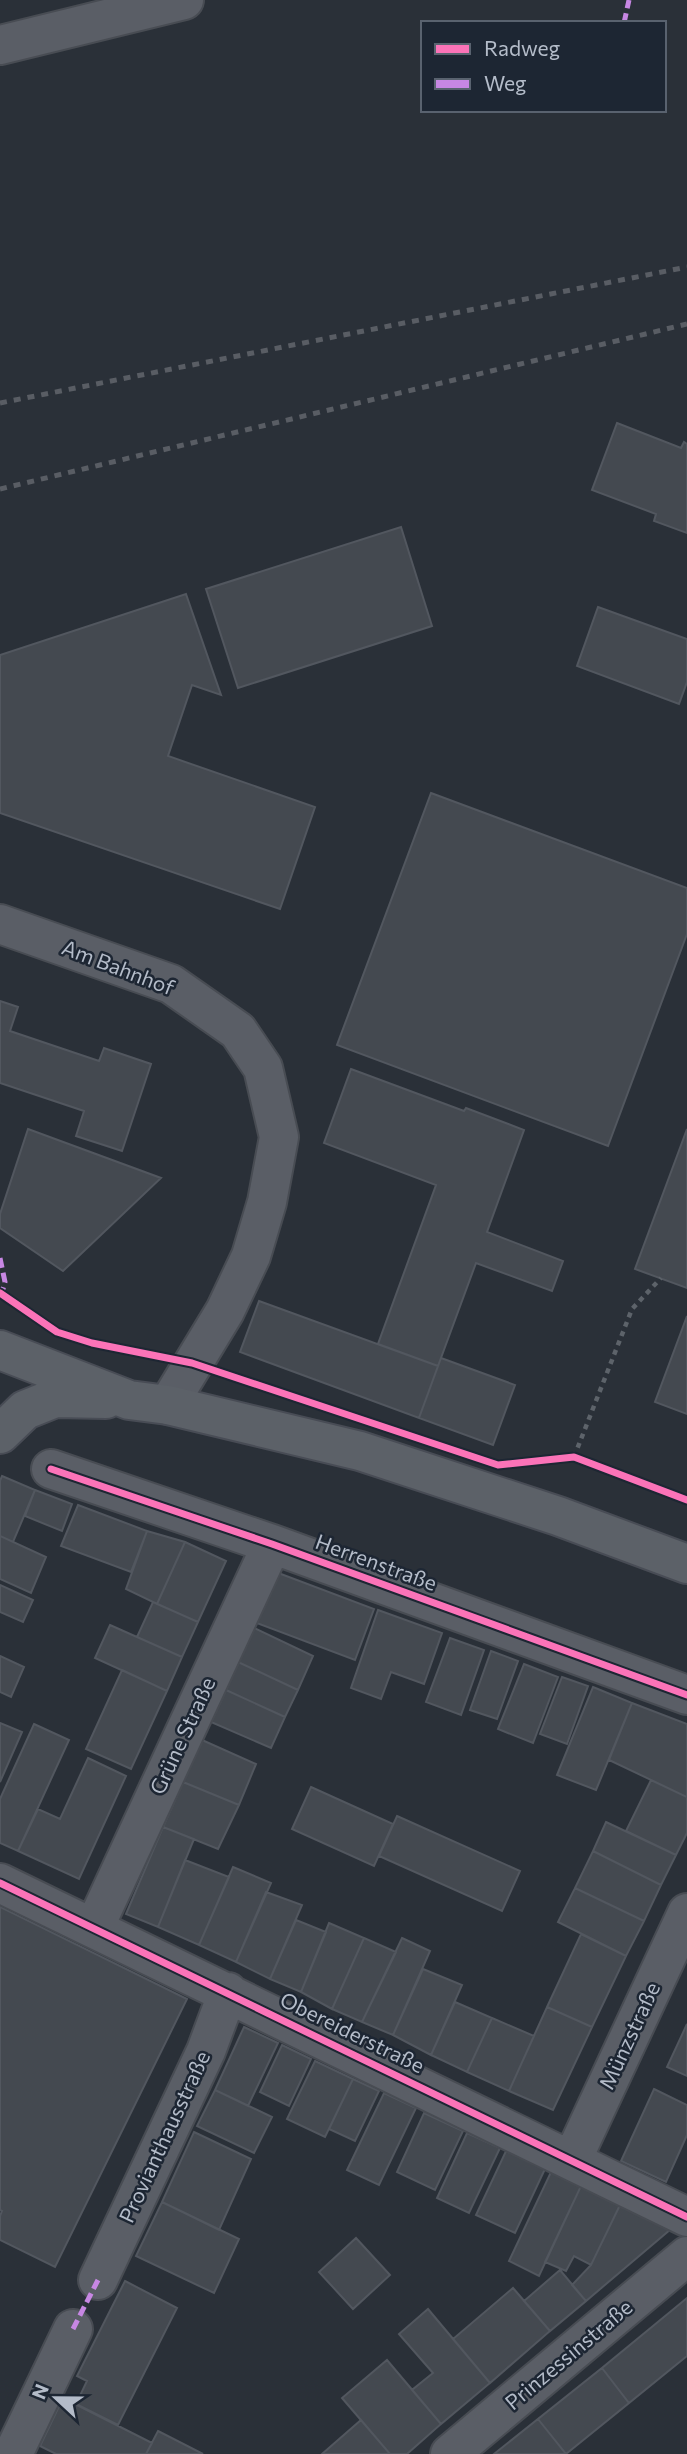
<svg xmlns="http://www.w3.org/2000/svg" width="687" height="2454" font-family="Commissioner,sans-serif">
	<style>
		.building { fill: #444950; stroke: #52575f; stroke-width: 2 }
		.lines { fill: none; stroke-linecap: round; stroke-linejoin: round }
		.minor-casing { stroke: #484c53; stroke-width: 42 }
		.major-casing { stroke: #484c55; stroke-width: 42 }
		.path { stroke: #5d636a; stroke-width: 4.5; stroke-dasharray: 5 5; stroke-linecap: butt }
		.minor { stroke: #5a5e66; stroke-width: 38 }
		.major { stroke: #5c6168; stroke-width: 38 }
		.rail { stroke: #595d64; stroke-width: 5; stroke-dasharray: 7 7; stroke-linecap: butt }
		.quiet { stroke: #c787e3; stroke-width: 5; stroke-dasharray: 10 5; stroke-linecap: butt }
		.cycleway-casing { stroke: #1d2633; stroke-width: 11 }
		.cycleway { stroke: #fb73b8; stroke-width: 7 }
		.labels { text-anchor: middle; stroke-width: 5; stroke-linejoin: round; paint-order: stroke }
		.street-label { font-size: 21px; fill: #b4bcc9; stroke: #1d2633 }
	</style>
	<rect width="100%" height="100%" fill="#2a3038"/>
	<!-- building -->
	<path class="building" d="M617 423 681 448 684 442 687 444V533L654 521 656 514 592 490Z
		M401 527 432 626 238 688 206 589Z
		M186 594 221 695 192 685 168 756 315 807 280 909 0 813V655Z
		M598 607 687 639V682L679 704 577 666Z
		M431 793 687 888V934L608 1146 337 1045Z
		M0 1001 18 1007 10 1031 99 1061 104 1048 151 1064 122 1151 76 1136 84 1111 0 1083Z
		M351 1069 464 1111 466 1108 524 1130 487 1232 563 1261 552 1291 476 1263 438 1366 378 1344 436 1185 324 1143Z
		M28 1129 161 1178 63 1271 0 1228V1214Z
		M687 1129V1288L635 1269Z
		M259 1301 438 1366 419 1418 240 1352Z
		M687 1316V1414L655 1402Z
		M441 1358 515 1385 493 1445 419 1418Z
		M2 1476 35 1490 13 1542 0 1536V1481Z
		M35 1490 72 1504 62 1531 25 1516Z
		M78 1505 147 1531 131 1572 61 1546Z
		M147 1531 185 1542 157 1604 126 1589Z
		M0 1536 46 1557 31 1593 0 1579Z
		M185 1542 226 1561 198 1622 157 1604Z
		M273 1571 374 1609 355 1660 254 1622Z
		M0 1585 33 1600 23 1622 0 1612Z
		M153 1602 198 1622 182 1657 137 1637Z
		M378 1610 442 1633 424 1684 391 1672 381 1699 351 1688Z
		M110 1625 182 1657 167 1691 95 1658Z
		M254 1628 313 1656 298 1690 238 1662Z
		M450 1638 484 1650 461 1715 426 1702Z
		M491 1651 518 1661 497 1719 470 1710Z
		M0 1656 24 1667 11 1697 0 1692Z
		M238 1662 298 1690 285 1717 226 1690Z
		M524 1664 558 1677 533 1743 498 1729Z
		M122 1670 167 1691 131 1769 86 1749Z
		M562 1677 588 1686 567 1744 540 1734Z
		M593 1687 632 1703 596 1790 557 1775Z
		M226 1690 285 1717 271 1748 211 1722Z
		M632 1703 687 1724V1797L609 1760Z
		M0 1723 22 1732 0 1782Z
		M34 1724 69 1740 18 1851 0 1843V1799Z
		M202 1740 256 1764 239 1805 183 1782Z
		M88 1758 126 1776 79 1879 18 1851 38 1809 60 1819Z
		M651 1780 687 1797V1833L676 1855 626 1831Z
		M183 1782 239 1805 218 1849 163 1827Z
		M311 1787 393 1824 374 1866 292 1829Z
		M397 1816 520 1871 502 1911 379 1856Z
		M606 1822 676 1855 661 1885 593 1851Z
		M163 1827 194 1839 158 1927 126 1914Z
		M593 1851 661 1885 644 1921 575 1888Z
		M185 1860 229 1877 199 1945 158 1927Z
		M233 1867 271 1883 236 1962 199 1945Z
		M575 1888 644 1921 626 1956 558 1922Z
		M266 1892 302 1905 270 1979 236 1962Z
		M0 1907 187 1999 55 2267 0 2240V2216L2 2211 0 2210Z
		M296 1920 326 1932 301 1992 270 1979Z
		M329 1923 364 1938 332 2009 301 1992Z
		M581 1934 626 1956 592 2027 547 2007Z
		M364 1938 396 1952 362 2022 332 2009Z
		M402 1938 430 1951 393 2035 362 2022Z
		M423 1969 462 1985 431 2055 393 2035Z
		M455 2002 492 2018 467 2072 431 2055Z
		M547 2007 592 2027 553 2110 509 2091Z
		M492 2018 534 2036 509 2091 467 2072Z
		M687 2024V2076L667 2067Z
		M244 2027 278 2043 248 2106 215 2090Z
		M282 2045 311 2059 289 2106 260 2092Z
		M315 2061 353 2079 325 2137 287 2119Z
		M353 2079 379 2091 355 2141 329 2129Z
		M654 2089 687 2105V2135L666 2182 621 2161Z
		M215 2090 272 2117 254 2153 197 2126Z
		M384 2093 416 2108 379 2185 347 2170Z
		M424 2113 463 2131 435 2190 397 2172Z
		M194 2132 251 2159 219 2230 162 2202Z
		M467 2133 500 2148 469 2213 437 2198Z
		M506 2151 545 2169 515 2233 476 2215Z
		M551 2172 581 2186 539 2276 509 2261Z
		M581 2186 620 2205 591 2265 574 2256 566 2271 545 2262Z
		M162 2202 239 2239 214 2293 136 2256Z
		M620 2205 671 2229 586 2301 572 2285 591 2265Z
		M356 2238 390 2275 353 2309 319 2272Z
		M560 2270 586 2301 550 2331 524 2301Z
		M125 2281 177 2308 118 2425 76 2404 87 2381 77 2376Z
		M513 2288 550 2331 490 2383 453 2339Z
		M687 2298V2356L629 2403 602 2368Z
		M428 2309 490 2383 441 2424 412 2390 433 2373 399 2334Z
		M387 2360 441 2424 407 2454H390L342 2398Z
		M602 2368 629 2403 566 2454 538 2419Z
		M63 2398 152 2443 146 2454H56L40 2446Z
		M538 2419 566 2454H494Z
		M361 2420 390 2454H322Z
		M158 2431 203 2454H146Z"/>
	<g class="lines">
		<defs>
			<path id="minor" d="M0 45 184 0
				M0 924 171 984 238 1031 263 1068 279 1137 267 1202 251 1256 225 1311 168 1405
				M51 1469 272 1544 687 1695
				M0 1883 687 2217
				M94 1928 272 1544
				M572 2160 687 1913
				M98 2280 206 2051 228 1992
				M13 2454 73 2329
				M450 2454 687 2256"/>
			<path id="major" d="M0 1350 129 1400 168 1405 360 1451 558 1516 687 1564
				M0 1434 25 1410 55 1398 106 1399"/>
		</defs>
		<!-- minor casing -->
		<use href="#minor" class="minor-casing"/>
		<!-- major casing -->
		<use href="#major" class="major-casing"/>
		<!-- path -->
		<path class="path" d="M574 1457 632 1309 661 1278"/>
		<!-- minor -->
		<use href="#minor" class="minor"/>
		<!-- major -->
		<use href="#major" class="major"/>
		<!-- rail -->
		<path class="rail" d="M0 403 687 267
			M0 489 687 324"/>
		<!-- quiet -->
		<path class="quiet" d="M624 23 629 0
			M0 1258 5 1282 0 1299
			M73 2329 98 2280"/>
		<defs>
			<path id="cycleway" d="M0 1293 57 1332 92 1343 192 1363 498 1465 574 1457 687 1500
				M51 1469 272 1544 687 1695
				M0 1883 687 2217"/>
		</defs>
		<!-- cycleway casing -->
		<use href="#cycleway" class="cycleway-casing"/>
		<!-- cycleway -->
		<use href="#cycleway" class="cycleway"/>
	</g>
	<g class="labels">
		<!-- street labels -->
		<g class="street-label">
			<text transform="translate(118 968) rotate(21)" y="7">Am Bahnhof</text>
			<text transform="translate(376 1563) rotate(20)" y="7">Herrenstraße</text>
			<text transform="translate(183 1736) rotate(-65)" y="7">Grüne Straße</text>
			<text transform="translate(352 2033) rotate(26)" y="7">Obereiderstraße</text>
			<text transform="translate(630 2036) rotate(-65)" y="7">Münzstraße</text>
			<text transform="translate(165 2137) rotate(-65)" y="7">Provianthausstraße</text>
			<text transform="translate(569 2355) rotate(-40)" y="7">Prinzessinstraße</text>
		</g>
	</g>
	<!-- legend -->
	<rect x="421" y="21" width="245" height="91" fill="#1d2633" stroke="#59626f" stroke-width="2"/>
	<rect x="435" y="44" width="35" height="10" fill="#fb73b8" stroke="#59626f" stroke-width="2"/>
	<text x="484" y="56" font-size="21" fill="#b4bcc9">Radweg</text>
	<rect x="435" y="79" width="35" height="10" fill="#c787e3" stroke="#59626f" stroke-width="2"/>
	<text x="484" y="91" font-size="21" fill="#b4bcc9">Weg</text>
	<!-- north arrow -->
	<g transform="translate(56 2398) rotate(292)" stroke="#1d2633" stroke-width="5" paint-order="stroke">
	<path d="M0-5L12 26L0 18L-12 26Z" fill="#b4bcc9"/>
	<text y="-10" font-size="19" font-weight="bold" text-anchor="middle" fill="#b4bcc9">N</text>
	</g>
</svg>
